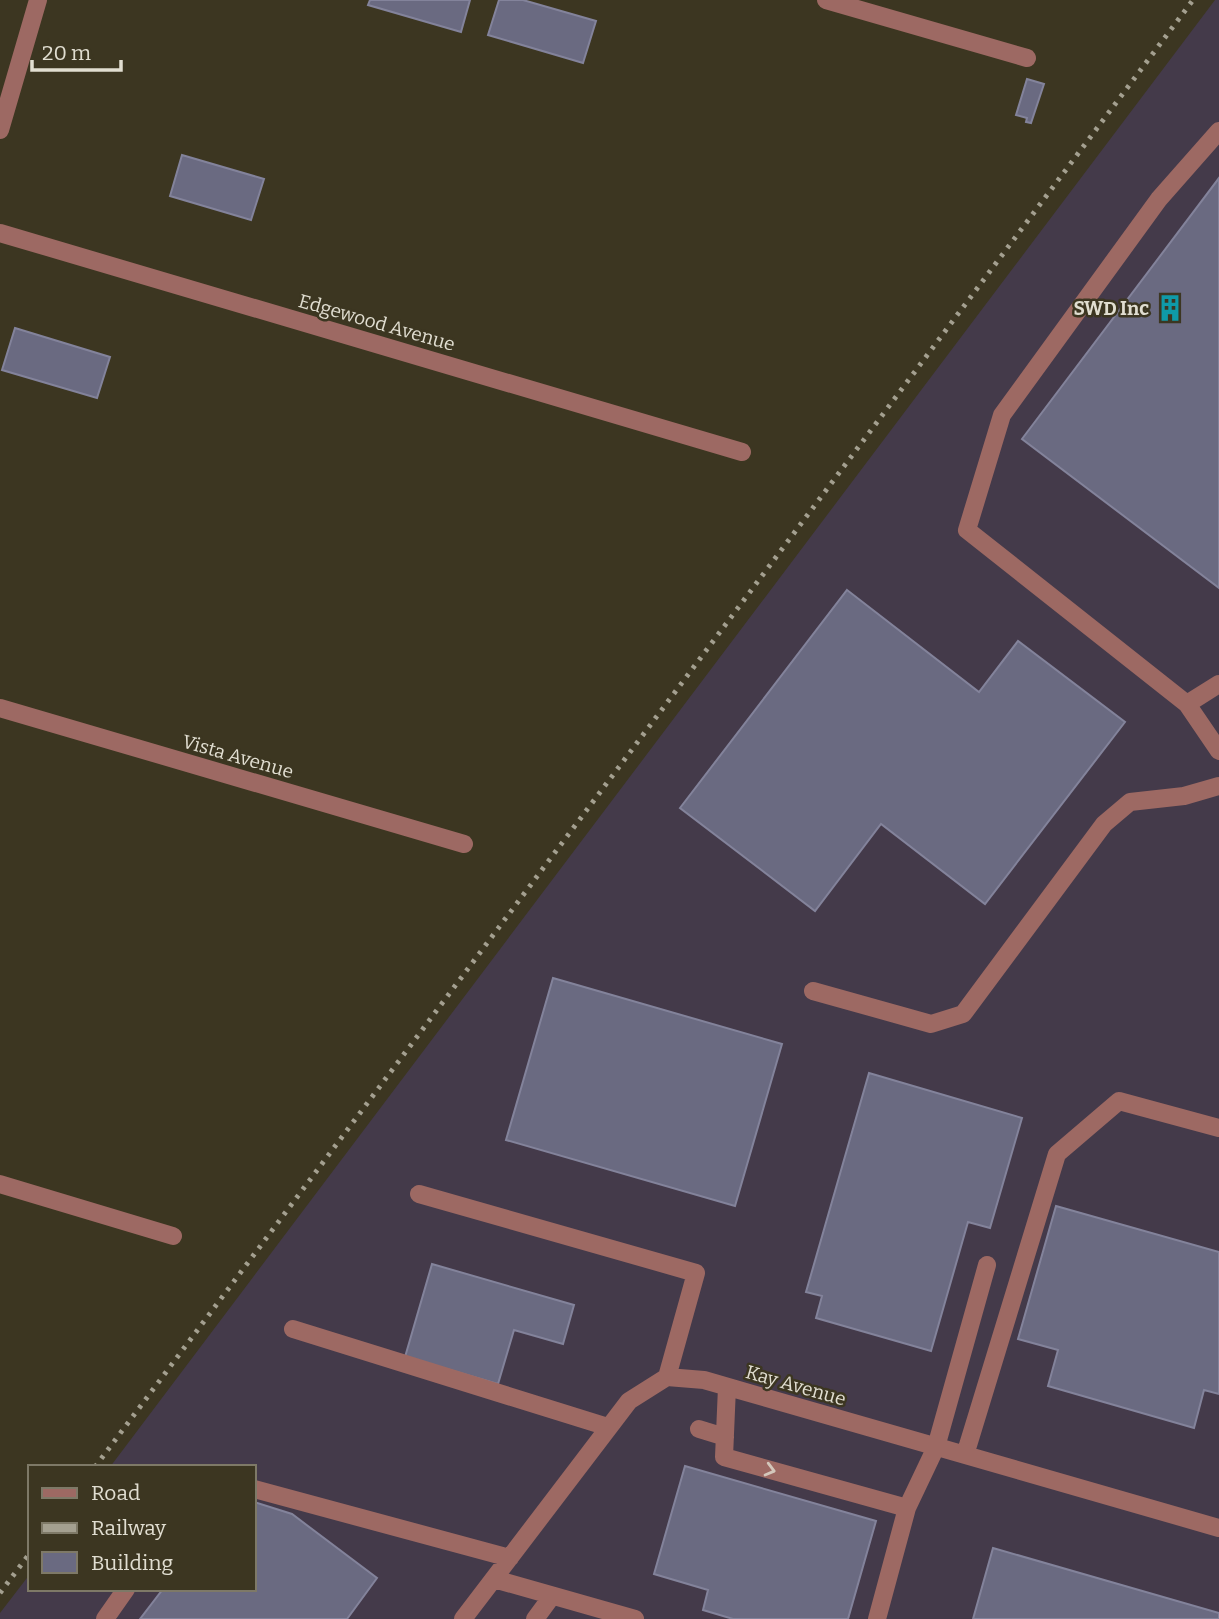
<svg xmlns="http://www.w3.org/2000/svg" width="1219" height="1619" font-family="Bitter,serif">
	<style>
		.industrial { fill: #443a4a }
		.building { fill: #6a6a81; stroke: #83839b; stroke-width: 2 }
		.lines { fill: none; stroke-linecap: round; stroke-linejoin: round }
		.minor { stroke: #9d6963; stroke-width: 18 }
		.rail { stroke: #a4a090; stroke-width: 5; stroke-dasharray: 3.5 7; stroke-linecap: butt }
		.oneway { stroke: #d3c7bb }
		.labels { text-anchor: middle; stroke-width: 5; stroke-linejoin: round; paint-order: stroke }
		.poi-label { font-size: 19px; font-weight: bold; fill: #e1ded1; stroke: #3c3621; text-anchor: end }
		.street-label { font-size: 19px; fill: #e1ded1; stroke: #3c3621 }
	</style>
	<rect width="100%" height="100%" fill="#3c3621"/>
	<!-- industrial -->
	<path class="industrial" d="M1215 0H1219V1619H0V1613L30 1574V1589H254V1467H110Z"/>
	<!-- building -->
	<path class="building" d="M370 0H470L461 32 368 5Z
		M499 0H523L596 21 583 63 488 35Z
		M1027 79 1044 84 1031 123 1026 122 1027 118 1016 115Z
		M182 155 264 179 251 220 170 196Z
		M1219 178V588L1022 439Z
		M15 328 110 357 97 398 2 370Z
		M847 590 979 692 1018 641 1125 722 985 904 881 824 815 911 680 808Z
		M553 978 782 1044 735 1206 506 1140Z
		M869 1073 1022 1118 990 1228 968 1222 931 1351 816 1318 822 1296 806 1292Z
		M1056 1206 1219 1252V1394L1204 1390 1194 1428 1048 1386 1058 1350 1018 1339Z
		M432 1264 574 1305 563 1344 514 1330 498 1384 405 1357Z
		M685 1466 876 1521 848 1619H733L703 1610 708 1590 654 1574Z
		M254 1502 292 1514 377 1578 347 1619H140L163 1589H254Z
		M993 1548 1219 1613V1619H973Z"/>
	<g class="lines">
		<!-- minor -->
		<path class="minor" d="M826 0 1027 58
			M0 130 38 0
			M1219 131 1159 199 1002 415 967 530 1187 704 1219 751
			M0 233 742 452
			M1187 704 1219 684
			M0 708 464 844
			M813 991 931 1024 963 1014 1104 824 1130 802 1184 796 1219 786
			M0 1184 173 1236
			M419 1194 696 1273 667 1377
			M293 1329 608 1427
			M727 1387 724 1457 907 1508
			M699 1429 725 1437
			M965 1455 1057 1154 1119 1101 1219 1128
			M254 1489 510 1558
			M494 1579 635 1619
			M105 1619 126 1589
			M463 1619 629 1401 667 1377 704 1380 1219 1528
			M535 1619 552 1596
			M877 1619 907 1508 936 1447 987 1265"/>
		<!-- rail -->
		<path class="rail" d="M95 1467 1193 0
			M0 1593 30 1553"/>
	</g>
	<!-- one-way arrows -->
	<defs><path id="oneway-chevron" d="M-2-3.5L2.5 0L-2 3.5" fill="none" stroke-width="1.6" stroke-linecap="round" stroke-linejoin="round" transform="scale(1.75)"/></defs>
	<use class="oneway" href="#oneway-chevron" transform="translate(770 1470) rotate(15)"/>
	<!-- icons -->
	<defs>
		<symbol id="building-bare" viewBox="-9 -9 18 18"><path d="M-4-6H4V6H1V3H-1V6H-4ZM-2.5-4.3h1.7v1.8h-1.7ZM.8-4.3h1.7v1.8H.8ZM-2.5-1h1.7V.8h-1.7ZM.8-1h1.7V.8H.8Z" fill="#0f9aa8" stroke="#3c3621" stroke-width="2.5" paint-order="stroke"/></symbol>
	</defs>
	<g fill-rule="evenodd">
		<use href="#building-bare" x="1151" y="289" width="38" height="38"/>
	</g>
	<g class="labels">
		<!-- poi labels -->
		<g class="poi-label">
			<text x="1149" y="315">SWD Inc</text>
		</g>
		<!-- street labels -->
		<g class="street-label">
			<text transform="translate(377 322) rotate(16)" y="7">Edgewood Avenue</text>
			<text transform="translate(238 756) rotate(16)" y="7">Vista Avenue</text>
			<text transform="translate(796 1385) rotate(16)" y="7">Kay Avenue</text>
		</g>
	</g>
	<!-- legend -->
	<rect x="28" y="1465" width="228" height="126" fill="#3c3621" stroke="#7e7967" stroke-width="2"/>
	<rect x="42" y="1488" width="35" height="10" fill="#9d6963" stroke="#7e7967" stroke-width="2"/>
	<text x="91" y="1500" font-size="21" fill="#e1ded1">Road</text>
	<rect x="42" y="1523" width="35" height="10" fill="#a4a090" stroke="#7e7967" stroke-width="2"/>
	<text x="91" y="1535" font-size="21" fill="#e1ded1">Railway</text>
	<rect x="42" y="1552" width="35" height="21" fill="#6a6a81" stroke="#7e7967" stroke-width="2"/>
	<text x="91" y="1570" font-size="21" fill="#e1ded1">Building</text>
	<!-- scale -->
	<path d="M32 60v10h89v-10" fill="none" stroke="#e1ded1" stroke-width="3.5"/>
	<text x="42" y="60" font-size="21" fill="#e1ded1" stroke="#3c3621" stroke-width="5" paint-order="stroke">20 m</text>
</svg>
